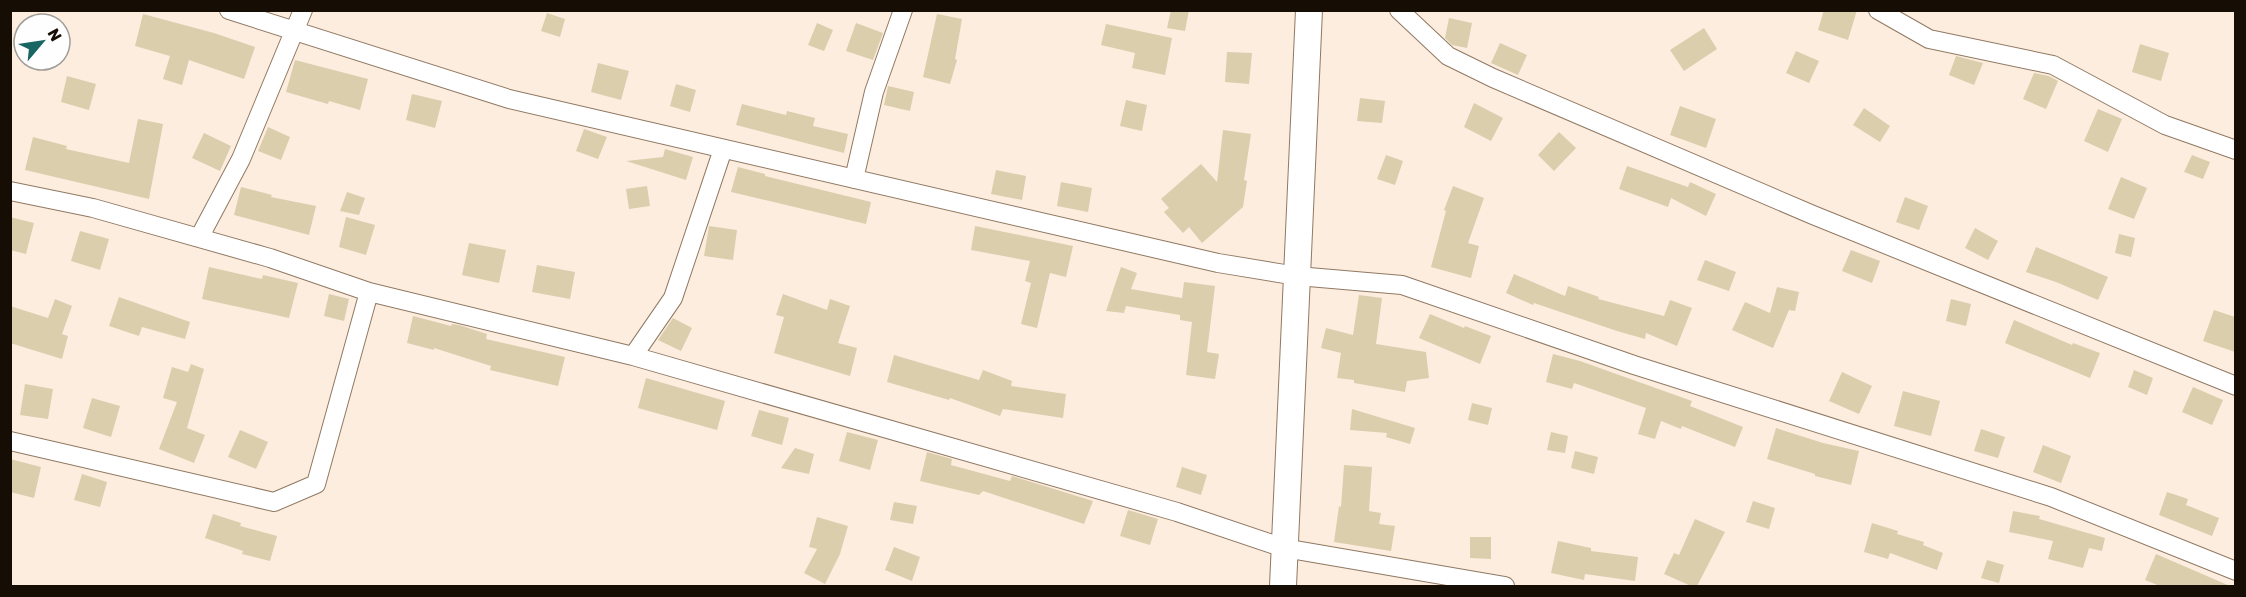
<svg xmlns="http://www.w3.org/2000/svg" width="2246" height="597" font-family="Rubik,sans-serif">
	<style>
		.building { fill: #dacead }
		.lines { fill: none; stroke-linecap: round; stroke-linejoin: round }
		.minor-casing { stroke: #907962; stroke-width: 20 }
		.secondary-casing { stroke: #907962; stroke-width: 28 }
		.minor { stroke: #fff; stroke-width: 18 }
		.secondary { stroke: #fff; stroke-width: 26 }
	</style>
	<rect width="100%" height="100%" fill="#fdeddf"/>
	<!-- building -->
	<path class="building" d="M1171 10H1189L1185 31 1167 28Z
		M1824 10H1857L1848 40 1818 30Z
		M547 13 565 19 560 37 541 31Z
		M143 14 214 33 255 47 244 79 189 60 182 85 163 79 170 56 135 46Z
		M937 14 962 19 955 59 957 60 950 84 923 77Z
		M1449 18 1472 23 1467 48 1452 45 1445 38Z
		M817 23 833 30 824 51 808 45Z
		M856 23 883 33 873 60 846 51Z
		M1106 24 1172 38 1165 75 1132 68 1135 53 1101 45Z
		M1704 28 1717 49 1684 71 1670 50Z
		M1500 43 1527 55 1518 75 1491 63Z
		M2140 44 2169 53 2161 81 2132 72Z
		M1796 51 1819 61 1809 83 1786 73Z
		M1227 52 1252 53 1249 84 1225 82Z
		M1956 56 1983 63 1974 85 1949 75Z
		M295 60 368 79 360 110 329 101 328 104 286 92Z
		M598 63 629 71 621 100 591 92Z
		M2034 73 2049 76 2058 81 2046 109 2023 99Z
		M67 76 96 84 89 110 61 102Z
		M676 84 696 90 690 112 670 106Z
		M888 86 914 92 910 111 884 105Z
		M412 94 442 101 435 128 406 120Z
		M1360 98 1385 101 1382 123 1357 121Z
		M1126 100 1147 105 1142 131 1120 126Z
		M1474 103 1503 118 1491 141 1464 127Z
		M742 104 786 115 787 111 815 118 813 126 848 134 844 153 736 125Z
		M1680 106 1716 119 1706 148 1670 135Z
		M1864 108 1890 126 1880 142 1853 125Z
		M2098 109 2122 119 2108 152 2084 141Z
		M138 119 163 124 149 199 25 170 33 137 67 146 66 149 129 163Z
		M268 127 290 137 281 160 258 151Z
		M584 129 607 137 598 159 576 151Z
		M1223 130 1251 134 1244 180 1247 181 1243 207 1202 243 1189 227 1183 233 1164 212 1169 208 1161 199 1201 164 1217 182Z
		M1559 132 1576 148 1554 171 1538 155Z
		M204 133 231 146 220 171 192 158Z
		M665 149 693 157 686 180 626 161 663 157Z
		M1386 155 1403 161 1395 185 1377 179Z
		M2192 155 2210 162 2203 179 2184 172Z
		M1627 166 1688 187 1690 182 1716 194 1706 216 1671 198 1668 207 1619 189Z
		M738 167 765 174V176L871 202 866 224 731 192Z
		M996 170 1026 176 1022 200 991 194Z
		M2121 177 2147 188 2134 219 2108 209Z
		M1061 182 1092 188 1088 212 1057 206Z
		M647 186 650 206 629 209 626 189Z
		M1453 186 1484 198 1468 243 1479 246 1471 278 1431 267 1446 211 1444 210Z
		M241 187 272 195 271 197 316 206 309 235 234 215Z
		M347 192 365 198 359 215 340 211Z
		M1905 197 1928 206 1919 230 1896 222Z
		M10 217 34 223 26 254 10 250Z
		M346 217 375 225 366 255 339 247Z
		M709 226 737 230 733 260 704 256Z
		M975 226 1073 246 1066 277 1050 273 1037 328 1021 324 1031 283 1025 281 1030 261 971 250Z
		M1975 228 1998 241 1988 260 1965 248Z
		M80 231 109 239 100 270 71 261Z
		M2119 234 2135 238 2131 257 2115 253Z
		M469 243 506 250 499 283 462 275Z
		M2036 247 2108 277 2098 300 2056 282 2026 272Z
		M1851 250 1880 261 1872 283 1842 271Z
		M1705 260 1736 272 1729 291 1697 280Z
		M537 265 575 272 570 299 532 292Z
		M209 267 262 279 263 275 298 283 289 318 202 299Z
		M1121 267 1137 273 1131 289 1182 298 1184 282 1215 286 1207 352 1219 354 1215 379 1186 375 1192 322 1180 320V315L1126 306 1124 313 1106 311Z
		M1514 274 1565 296 1568 286 1599 297 1598 299 1664 316 1670 300 1692 308 1677 346 1646 333 1645 339 1617 331 1534 303 1533 305 1506 293Z
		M1777 287 1799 292 1795 311 1789 310 1773 348 1732 330 1745 302 1770 313Z
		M329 294 349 299 344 321 324 316Z
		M783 294 827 310 830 299 850 306 838 343 857 348 850 376 774 353 784 317 776 315Z
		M1359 295 1382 298 1376 344 1426 352 1429 378 1407 381 1405 392 1354 383V380L1337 378 1341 353 1321 348 1326 328 1353 335Z
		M119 297 190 322 185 339 142 327 139 336 109 326Z
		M55 299 72 306 62 334 68 336 62 359 10 343V306L48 318Z
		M1951 299 1971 304 1966 326 1946 321Z
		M2214 310 2235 317V352L2203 341Z
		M1430 314 1464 328 1465 326 1491 336 1480 364 1419 338Z
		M413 316 451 326 452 324 459 325 487 334 486 339 565 357 558 386 490 370 491 366 434 348V350L407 343Z
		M673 318 692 328 681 351 658 340Z
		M2014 320 2072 345 2073 343 2100 353 2090 378 2005 343Z
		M1553 354 1580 361 1692 401 1690 406 1743 427 1735 447 1682 426 1681 429 1661 421 1655 439 1638 434 1646 408 1574 383 1572 389 1546 382Z
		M894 355 979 380 983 370 1012 381 1011 386 1066 394 1063 418 1003 409 1000 416 950 398 949 400 887 382Z
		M191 364 204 369 187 428 205 435 194 463 159 449 177 402 163 398 172 367 188 372Z
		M2134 370 2153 378 2147 395 2128 387Z
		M1842 372 1872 386 1859 414 1829 401Z
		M646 378 725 401 717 430 638 408Z
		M25 384 53 389 48 419 20 415Z
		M2193 387 2223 400 2212 425 2182 412Z
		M1903 391 1940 401 1931 436 1894 426Z
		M92 398 120 406 111 437 83 428Z
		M1472 403 1492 408 1488 425 1468 420Z
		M1352 409 1415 428 1410 444 1386 437 1387 433 1350 430Z
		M759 410 789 418 782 445 751 436Z
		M1776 428 1823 443 1859 451 1851 485 1815 476V474L1767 459Z
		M1981 429 2005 437 1998 458 1974 451Z
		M240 430 268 442 256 469 228 457Z
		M847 432 878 440 870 470 839 461Z
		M1551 432 1568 436 1565 453 1547 450Z
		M2043 445 2071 456 2061 483 2033 472Z
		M795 448 814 454 809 474 781 468Z
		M1575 451 1598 457 1594 474 1571 468Z
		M927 452 952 459 951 465 1010 481 1012 476 1093 501 1084 524 983 491 979 495 920 481Z
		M10 459 41 467 34 498 10 492Z
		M1344 465 1372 467 1369 511 1381 513 1379 524 1395 526 1391 551 1334 542 1339 506 1341 507Z
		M1182 467 1207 475 1201 495 1176 487Z
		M82 474 107 482 100 507 74 500Z
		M2167 492 2188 499 2186 505 2219 518 2212 536 2159 515Z
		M1753 501 1775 508 1769 529 1746 522Z
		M894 502 917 506 913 524 890 520Z
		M1128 510 1158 519 1150 545 1120 536Z
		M2013 511 2040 516 2039 519 2105 538 2102 551 2089 548 2083 568 2048 559 2053 541 2009 532Z
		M213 514 241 523 240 526 277 536 270 561 242 554 243 551 205 538Z
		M817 517 848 526 840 554 825 584 804 573 817 549 809 547Z
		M1695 519 1725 532 1697 586H1691L1664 574 1674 553 1679 555Z
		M1872 523 1898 531 1897 534 1924 542 1923 545 1943 553 1937 570 1890 553 1888 559 1864 552Z
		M1470 537H1491V559L1470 558Z
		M1558 541 1591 548V551L1638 557 1635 581 1585 574 1584 580 1551 573Z
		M894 547 920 557 912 581 885 570Z
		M2156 554 2230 586H2160L2145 580Z
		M1987 560 2004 565 1999 583 1981 578Z"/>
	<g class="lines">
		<defs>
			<path id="minor" d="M229 10 509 99 1218 263 1297 276 1402 285 1634 365 2051 497 2236 571
				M1399 10 1448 56 1493 78 1813 215 2236 386
				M1878 10 1929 39 2053 65 2165 125 2236 150
				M854 179 874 92 903 10
				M10 191 93 208 270 258 369 292 633 356 1177 512 1284 548 1505 586
				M199 238 241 159 303 10
				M633 356 673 298 723 149
				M10 441 274 502 316 484 369 292"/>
			<path id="secondary" d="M1283 586 1309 10"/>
		</defs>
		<!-- minor casing -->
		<use href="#minor" class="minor-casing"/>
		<!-- secondary casing -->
		<use href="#secondary" class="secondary-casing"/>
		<!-- minor -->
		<use href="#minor" class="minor"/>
		<!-- secondary -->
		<use href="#secondary" class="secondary"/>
	</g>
	<!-- border -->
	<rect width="2246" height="597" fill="none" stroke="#160d05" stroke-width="24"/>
	<!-- north arrow -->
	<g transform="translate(42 42) rotate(61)"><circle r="28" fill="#fdfefd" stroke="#a19e9a" stroke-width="1.5"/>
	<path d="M0-4.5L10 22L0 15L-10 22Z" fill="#186664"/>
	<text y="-9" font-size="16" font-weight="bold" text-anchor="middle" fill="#160d05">N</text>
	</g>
</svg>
